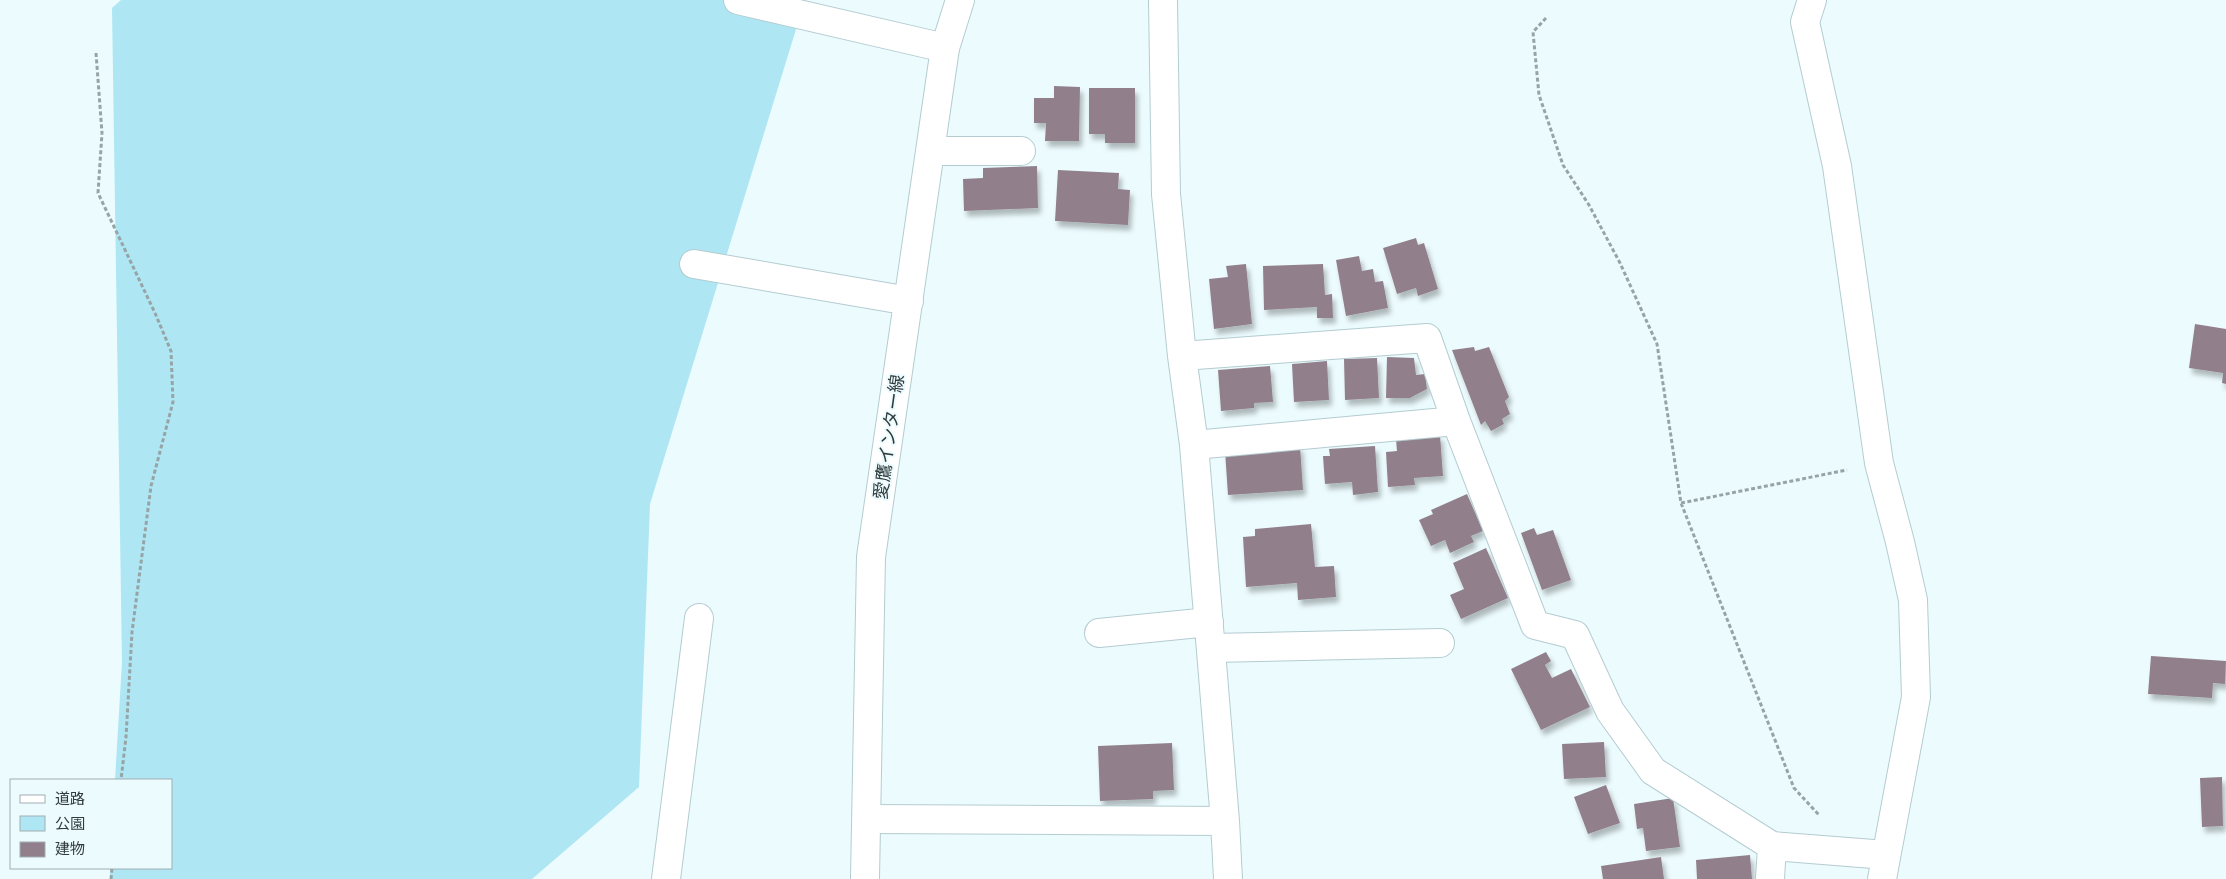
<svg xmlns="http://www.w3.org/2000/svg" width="2226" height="879" font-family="Raleway,'Noto Sans JP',sans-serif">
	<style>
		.green { fill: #aee6f3 }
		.building { fill: #91808c; filter: url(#shadow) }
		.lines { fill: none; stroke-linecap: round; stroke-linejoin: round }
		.minor-casing { stroke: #b4ccd1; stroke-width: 30 }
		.major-casing { stroke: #b4ccd1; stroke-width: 30 }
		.path { stroke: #97a4a6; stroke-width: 3; stroke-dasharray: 4 2.5; stroke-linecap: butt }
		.minor { stroke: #fff; stroke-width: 28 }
		.major { stroke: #fff; stroke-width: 28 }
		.labels { text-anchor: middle; stroke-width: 4; stroke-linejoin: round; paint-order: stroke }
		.street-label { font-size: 18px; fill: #313b3d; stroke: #ecfbfe }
	</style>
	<defs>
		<filter id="shadow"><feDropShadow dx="3" dy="5.5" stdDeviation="2.5" flood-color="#0004"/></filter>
	</defs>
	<rect width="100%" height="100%" fill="#ecfbfe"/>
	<!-- green -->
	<path class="green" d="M121 0H805L650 504 639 787 532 879H110V868H171V780H115L122 662 112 8Z"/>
	<!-- building -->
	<path class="building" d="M1054 86 1080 87 1079 141H1045L1046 123H1034V98H1054Z
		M1089 88H1135V143H1105V134H1089Z
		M1037 166 1038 208 964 211 963 179 983 178V168Z
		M1058 170 1119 173 1118 189 1130 190 1128 225 1055 221Z
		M1416 238 1418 245 1424 243 1438 289 1418 296 1416 288 1397 294 1383 248Z
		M1359 256 1362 271 1373 269 1375 282 1383 281 1388 308 1346 316 1336 260Z
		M1246 264 1252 324 1214 329 1209 279 1228 277 1226 266Z
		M1323 264 1325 295 1332 294 1333 318H1317V307L1264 310 1263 266Z
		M2195 324 2226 329V384L2222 383 2223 373 2189 368Z
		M1474 347 1475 351 1489 347 1509 397 1505 401 1510 414 1502 419 1504 424 1491 431 1485 421 1481 425 1452 350Z
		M1387 357 1414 358 1416 375 1425 374 1427 389 1410 398H1386Z
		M1377 358 1379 398 1345 400 1344 359Z
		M1327 361 1329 400 1294 402 1292 364Z
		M1270 366 1273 402 1254 403V408L1221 411 1218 370Z
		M1440 435 1443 476 1414 478 1415 485 1388 487 1386 452 1397 451 1396 439Z
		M1300 446 1303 490 1228 495 1225 451Z
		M1375 446 1378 492 1353 495 1352 482 1325 484 1323 456H1330L1329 449Z
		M1467 494 1483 531 1471 536 1474 542 1450 553 1445 540 1431 546 1419 520 1433 514 1431 510Z
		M1311 524 1315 567 1334 566 1336 597 1298 600 1297 583 1246 587 1243 537 1255 536V529Z
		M1534 528 1537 535 1553 530 1571 580 1542 590 1521 533Z
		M1486 548 1508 598 1461 619 1450 595 1464 589 1453 563Z
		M1546 652 1551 661 1545 665 1552 678 1571 669 1590 707 1541 730 1511 669Z
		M2151 656 2226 661 2225 684 2213 683 2212 698 2148 694Z
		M1604 742 1606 777 1564 779 1562 744Z
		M1172 743 1174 790 1153 791V799L1100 801 1098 746Z
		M2222 777 2223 826 2202 827 2200 778Z
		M1606 785 1620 823 1588 834 1574 797Z
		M1673 798 1680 847 1646 851 1643 828 1637 829 1634 804Z
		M1750 855 1752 879H1697L1696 860Z
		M1661 857 1664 879H1603L1601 866Z"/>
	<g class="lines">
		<defs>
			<path id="minor" d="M738 0 945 48
				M1163 0 1166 194 1182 356 1194 445 1225 821 1228 879
				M1812 0 1805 22 1837 166 1879 463 1900 542 1913 600 1916 697 1882 879
				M931 151H1021
				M694 264 909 301
				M1182 356 1427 338 1456 421 1535 625 1575 635 1610 711 1653 771 1772 846 1886 855
				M1194 445 1456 421
				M1099 633 1209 622
				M1211 648 1440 643
				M867 819 1225 821
				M666 879 699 618
				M1770 879 1772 846"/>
			<path id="major" d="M865 879 871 557 945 48 960 0"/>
		</defs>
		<!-- minor casing -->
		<use href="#minor" class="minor-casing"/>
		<!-- major casing -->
		<use href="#major" class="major-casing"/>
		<!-- path -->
		<path class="path" d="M1546 18 1533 32 1539 95 1563 165 1589 205 1620 263 1657 344 1681 503 1794 788 1820 816
			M96 53 102 133 98 193 155 313 171 351 173 402 151 486 132 632 126 737 121 780
			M1681 503 1847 470
			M111 879 112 868"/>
		<!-- minor -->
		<use href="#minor" class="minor"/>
		<!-- major -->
		<use href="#major" class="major"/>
	</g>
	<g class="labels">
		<!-- street labels -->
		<g class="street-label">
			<text transform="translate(889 437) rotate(-82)" y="6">愛鷹インター線</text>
		</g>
	</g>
	<!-- legend -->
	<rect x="10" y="779" width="162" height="90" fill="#ecfbfe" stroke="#a1aeb1"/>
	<rect x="20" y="795" width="25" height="8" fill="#ffffff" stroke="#a1aeb1"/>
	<text x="55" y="804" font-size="15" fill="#313b3d">道路</text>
	<rect x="20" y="816" width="25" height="15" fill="#aee6f3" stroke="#a1aeb1"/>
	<text x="55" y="829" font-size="15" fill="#313b3d">公園</text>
	<rect x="20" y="842" width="25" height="15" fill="#91808c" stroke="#a1aeb1"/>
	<text x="55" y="854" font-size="15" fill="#313b3d">建物</text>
</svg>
